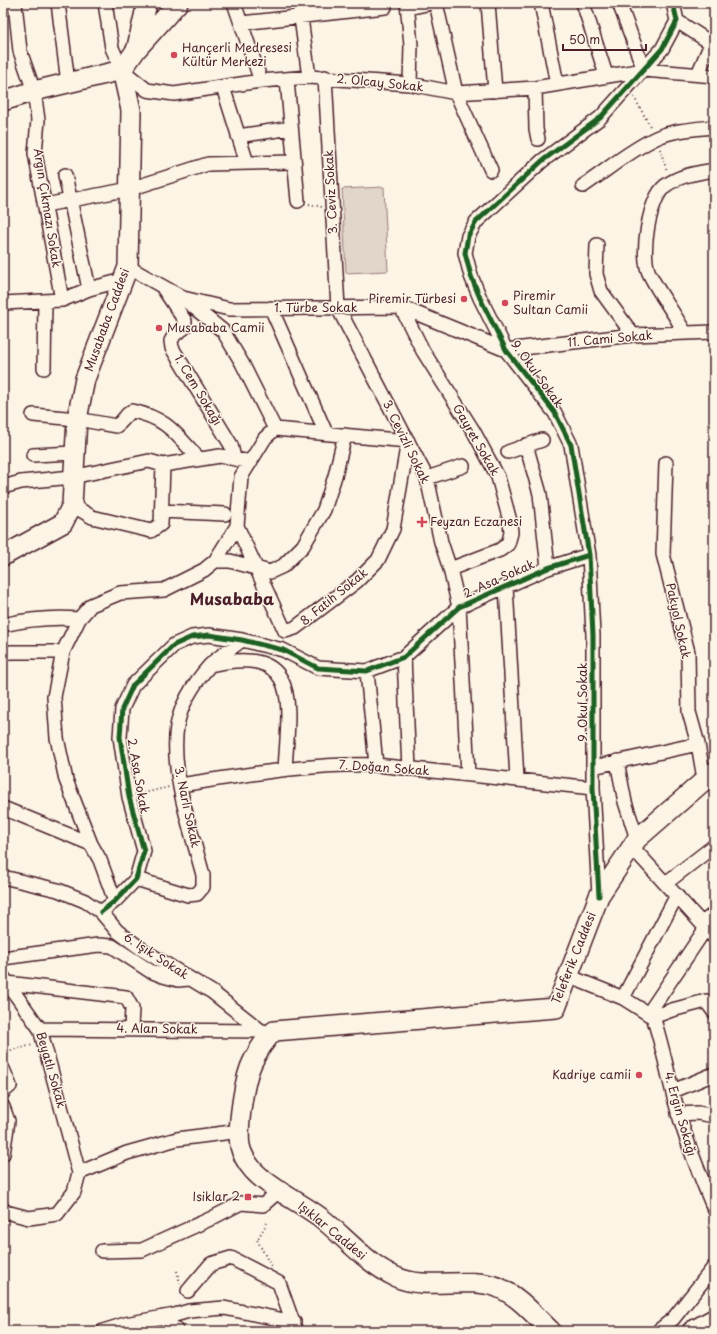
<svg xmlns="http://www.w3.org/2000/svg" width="717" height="1334" font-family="'Playpen Sans',sans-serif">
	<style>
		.green { fill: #e2d5ca; stroke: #967a7a }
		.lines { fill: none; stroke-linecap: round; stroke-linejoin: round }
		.street-casing { stroke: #4a1f2b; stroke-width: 16 }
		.secondary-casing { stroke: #4a1f2b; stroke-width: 22 }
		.path { stroke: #4a1f2b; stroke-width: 2; stroke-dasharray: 1 3; stroke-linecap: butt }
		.street { stroke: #fcf5e5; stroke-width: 13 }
		.secondary { stroke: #fcf5e5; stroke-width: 19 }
		.cycleway-casing { stroke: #fcf5e5; stroke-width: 8 }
		.cycleway { stroke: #1b5e20; stroke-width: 5 }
		.poi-dot { fill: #d1495b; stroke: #fcf5e5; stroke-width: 1.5 }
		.labels { text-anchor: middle; stroke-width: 3; stroke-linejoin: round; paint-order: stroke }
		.poi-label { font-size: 12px; fill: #4a1f2b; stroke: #fcf5e5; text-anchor: start }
		.street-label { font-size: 12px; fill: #4a1f2b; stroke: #fcf5e5 }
		.district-label { font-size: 16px; font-weight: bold; fill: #4a1f2b; stroke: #fcf5e5 }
	</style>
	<rect width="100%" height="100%" fill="#fcf5e5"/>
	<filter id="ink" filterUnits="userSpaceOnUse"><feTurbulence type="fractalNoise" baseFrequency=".025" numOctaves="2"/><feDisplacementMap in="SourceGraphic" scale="8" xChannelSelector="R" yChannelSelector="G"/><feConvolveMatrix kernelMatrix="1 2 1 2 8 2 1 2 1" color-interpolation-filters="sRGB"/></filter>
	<g filter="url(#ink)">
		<!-- green -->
		<path class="green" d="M384 187 388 271 346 273 342 189Z"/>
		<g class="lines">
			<defs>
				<path id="street" d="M15 3 20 51 34 91 38 120 35 153 62 300
					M58 3 68 83
					M105 3 112 48 122 70 147 90 174 94 261 81 309 77 410 84 456 93 535 88 644 70 714 76
					M234 3 261 81
					M299 3 309 77
					M407 3 411 45 410 84
					M436 3 456 93 491 170
					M488 3 495 91
					M541 3 557 84
					M583 3 606 75
					M619 3 644 70
					M408 8 431 3
					M677 21 711 43
					M242 23 385 7
					M698 74 714 37
					M325 77 338 308 427 478 441 542 450 569 459 607 468 774
					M287 80 298 201
					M223 87 247 163
					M535 88 536 129 538 139
					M238 136 291 128
					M65 175 89 289
					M583 186C607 170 630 150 656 138 673 130 695 129 714 127
					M45 205 130 189 208 164 294 162
					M597 245 596 274 601 291 633 335
					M128 267 183 298 229 309 401 307 506 350 633 335 714 332
					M163 288 185 321 184 328 175 334 171 341 172 348 231 445 234 458
					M185 300 223 331 242 363 275 429
					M3 303 62 300 89 289 123 280
					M401 307 423 351 474 432 498 477 510 521 511 533 508 544 500 550 450 569
					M271 308 326 433
					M685 333C674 312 659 294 649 273 640 255 649 199 665 186 680 175 697 173 714 170
					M44 368 45 302
					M33 415 77 419 116 426C123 422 125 415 132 411 167 418 176 434 199 459
					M526 445 540 494 548 568
					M508 452 542 440
					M33 455 74 453
					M666 463 663 554 688 652 689 712 698 744 704 779
					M427 478 463 466
					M3 487 21 482 72 477 149 461 163 465 220 456 251 462
					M72 505 92 517 151 531 161 524 163 465
					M161 511 225 514
					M237 526 285 631 295 628 357 581 378 560 393 529 408 441 275 429
					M215 561H230L270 572 283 566 303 546 324 510 335 476 345 435
					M506 587 517 779
					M3 625C29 619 52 617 79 619
					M3 653 12 652H63
					M404 657 409 769
					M213 662 242 640
					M367 671 376 765
					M617 761 625 802 637 839
					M593 767 698 744
					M180 785C245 775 310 763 376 765L593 788
					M3 808 91 844 100 860 115 901
					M91 844 66 780 57 738 54 697 63 652 79 619 91 605 120 593 164 590 204 570 215 561 237 526 241 477 265 438 275 429
					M632 847 714 937
					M3 877 58 890 85 901 101 912 117 931 143 950 212 992 260 1030
					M136 879 188 895 197 894 203 887V875C191 829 170 773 177 726 181 703 195 682 210 665 302 644 289 703 285 769
					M666 883 714 846
					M599 896 593 788V635L589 555 571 445 555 413 506 350 480 298 471 276 465 253 468 236 476 222 542 161 600 118 662 49 677 21 673 3
					M101 912 115 901 136 879 144 851 129 797 120 737 122 709 133 685 174 645 192 637 209 635 242 640 283 650 318 668 367 671 404 657 459 607 548 568 589 555
					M702 923 714 914
					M3 958 98 945 112 946 150 971 163 976 178 980 189 979
					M568 976 623 998 653 1017 672 1010 706 1001 714 1012
					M3 977 40 1029 79 1173
					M7 983 126 997 132 1008 131 1029
					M623 998 677 895
					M648 1014 706 928
					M653 1017C664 1049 669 1083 679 1115 688 1147 701 1178 714 1209
					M40 1029 263 1031
					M3 1069 10 1086 3 1092
					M673 1091 714 1074
					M3 1107 8 1121 3 1154
					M678 1114 698 1113 714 1116
					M3 1209 6 1212 29 1218 57 1214 74 1192 79 1173 127 1153 177 1139 240 1131
					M102 1251 142 1250 210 1219 241 1203 263 1205 280 1190
					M188 1291 211 1264 231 1258 279 1283 296 1331
					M163 1317 177 1331
					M103 1331 125 1324 175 1315 189 1311 224 1308 294 1322
					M658 1331 673 1319 714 1267"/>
				<path id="secondary" d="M137 47 147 3
					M3 101 34 91 122 70
					M3 556 63 523 72 505 77 419 85 379 128 267 131 110 122 70 136 50 178 3
					M551 1331C535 1316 518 1295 497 1287 465 1276 427 1291 396 1277 366 1263 345 1237 320 1217 300 1202 269 1188 253 1170 247 1163 242 1155 240 1146 237 1127 244 1080 252 1063 258 1050 265 1040 274 1031L556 1008 599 896 637 839 714 772
					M692 1331 714 1319"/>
			</defs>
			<!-- street casing -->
			<use href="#street" class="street-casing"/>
			<!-- secondary casing -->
			<use href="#secondary" class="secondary-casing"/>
			<!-- path -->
			<path class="path" d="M634 97 651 128
				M660 149 667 171
				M309 204 322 207
				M140 794 169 787
				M3 1052 33 1045
				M267 1223 257 1240 271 1266
				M177 1271 180 1283"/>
			<!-- street -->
			<use href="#street" class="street"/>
			<!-- secondary -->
			<use href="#secondary" class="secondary"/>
			<defs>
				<path id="cycleway" d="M599 896 593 788V635L589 555 571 445 555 413 506 350 480 298 471 276 465 253 468 236 476 222 542 161 600 118 662 49 677 21 673 3
					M101 912 115 901 136 879 144 851 129 797 120 737 122 709 133 685 174 645 192 637 209 635 242 640 283 650 318 668 367 671 404 657 459 607 548 568 589 555"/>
			</defs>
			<!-- cycleway casing -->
			<use href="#cycleway" class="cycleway-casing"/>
			<!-- cycleway -->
			<use href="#cycleway" class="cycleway"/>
		</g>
	</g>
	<!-- markers -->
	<g class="poi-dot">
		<circle cx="174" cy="55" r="4"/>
		<circle cx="464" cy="299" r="4"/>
		<circle cx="505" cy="303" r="4"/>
		<circle cx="159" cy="328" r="4"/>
		<path d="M420 516h4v4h4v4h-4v4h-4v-4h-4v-4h4z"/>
		<circle cx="639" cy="1075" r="4"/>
		<rect x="244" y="1193" width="8" height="8" rx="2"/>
	</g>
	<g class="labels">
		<!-- poi labels -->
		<g class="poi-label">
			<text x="182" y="52">Hançerli Medresesi<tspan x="182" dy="14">Kültür Merkezi</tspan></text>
			<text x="513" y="300">Piremir<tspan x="513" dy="14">Sultan Camii</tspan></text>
			<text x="456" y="303" text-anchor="end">Piremir Türbesi</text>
			<text x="167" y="332">Musababa Camii</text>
			<text x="430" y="526">Feyzan Eczanesi</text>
			<text x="631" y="1079" text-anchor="end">Kadriye camii</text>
			<text x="240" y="1201" text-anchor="end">Isiklar 2</text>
		</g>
		<!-- street labels -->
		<g class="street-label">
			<text transform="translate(380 83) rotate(6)" y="4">2. Olcay Sokak</text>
			<text transform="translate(331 192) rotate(-93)" y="4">3. Ceviz Sokak</text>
			<text transform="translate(47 208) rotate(81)" y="4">Argın Çıkmazı Sokak</text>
			<text x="316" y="312">1. Türbe Sokak</text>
			<text transform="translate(107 320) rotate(-70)" y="4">Musababa Caddesi</text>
			<text transform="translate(610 339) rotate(-5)" y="4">11. Cami Sokak</text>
			<text transform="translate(537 374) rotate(54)" y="4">9. Okul Sokak</text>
			<text transform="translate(198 390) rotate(59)" y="4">1. Cem Sokağı</text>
			<text transform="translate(476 440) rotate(60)" y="4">Gayret Sokak</text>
			<text transform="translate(406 442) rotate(64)" y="4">3. Cevizli Sokak</text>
			<text transform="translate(499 579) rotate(-24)" y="4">2. Asa Sokak</text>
			<text transform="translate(334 597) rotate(-39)" y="4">8. Fatih Sokak</text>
			<text transform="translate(678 621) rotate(78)" y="4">Pakyol Sokak</text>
			<text transform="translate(583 702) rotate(-90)" y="4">9. Okul Sokak</text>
			<text transform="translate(384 768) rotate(4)" y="4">7. Doğan Sokak</text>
			<text transform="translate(138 776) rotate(80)" y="4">2. Asa Sokak</text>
			<text transform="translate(187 807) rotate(78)" y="4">3. Narlı Sokak</text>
			<text transform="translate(156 956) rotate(33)" y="4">6. Işık Sokak</text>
			<text transform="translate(574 958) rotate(-68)" y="4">Teleferik Caddesi</text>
			<text transform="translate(157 1029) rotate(1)" y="4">4. Alan Sokak</text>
			<text transform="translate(51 1070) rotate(74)" y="4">Beyatlı Sokak</text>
			<text transform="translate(680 1114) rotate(74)" y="4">4. Ergin Sokağı</text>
			<text transform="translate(332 1231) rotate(39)" y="4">Işıklar Caddesi</text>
		</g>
		<!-- district labels -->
		<g class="district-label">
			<text x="232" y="605">Musababa</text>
		</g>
	</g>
	<!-- margin -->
	<rect width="717" height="1334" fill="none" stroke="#fcf5e5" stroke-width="16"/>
	<rect x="8" y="8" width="701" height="1318" fill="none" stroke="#4a1f2b" stroke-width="1.5" filter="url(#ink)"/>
	<!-- scale -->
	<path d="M563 44v6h83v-6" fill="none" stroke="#4a1f2b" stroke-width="2"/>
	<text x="569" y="44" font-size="12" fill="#4a1f2b" stroke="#fcf5e5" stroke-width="3" paint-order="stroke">50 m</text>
</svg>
